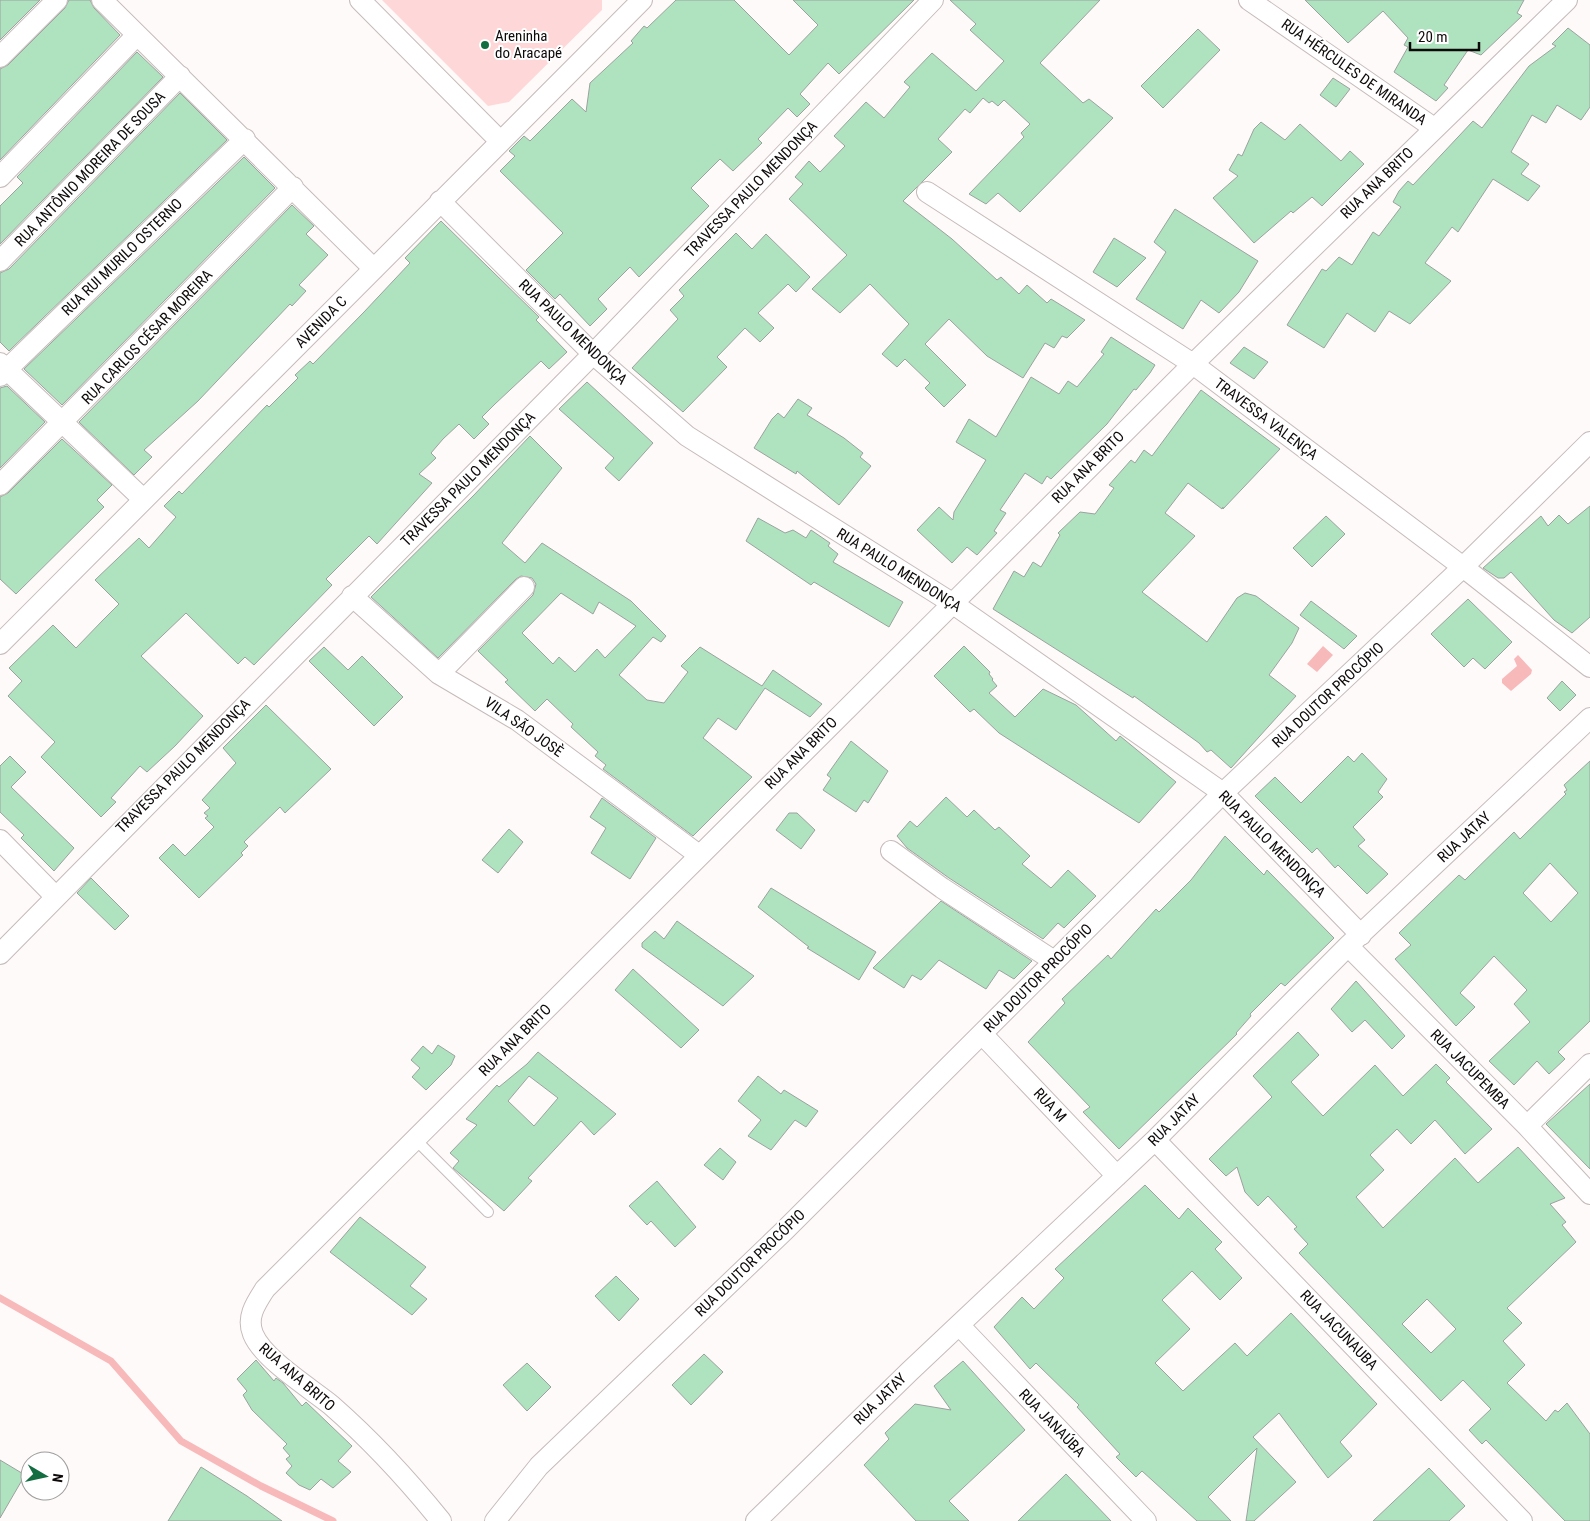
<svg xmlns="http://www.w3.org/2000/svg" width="1590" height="1521" font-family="'Roboto Condensed',sans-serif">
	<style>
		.green { fill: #fed8d8 }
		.water { fill: #f7b9ba }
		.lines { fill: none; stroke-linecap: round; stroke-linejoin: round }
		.stream { stroke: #f7b9ba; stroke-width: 7 }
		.building { fill: #afe3c0; stroke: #9aa29d; fill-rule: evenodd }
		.lane-casing { stroke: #c6bbbb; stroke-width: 12 }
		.street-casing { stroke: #c6bbbb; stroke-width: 22 }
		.lane { stroke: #fff; stroke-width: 10 }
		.street { stroke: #fff; stroke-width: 20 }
		.poi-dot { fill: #136d41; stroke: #fff; stroke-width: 2 }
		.labels { text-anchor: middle; stroke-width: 4; stroke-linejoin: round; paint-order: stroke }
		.poi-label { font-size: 15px; fill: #0e0a0a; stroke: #fff; text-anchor: start }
		.street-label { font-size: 15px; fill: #0e0a0a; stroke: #fff }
	</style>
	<rect width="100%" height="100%" fill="#fefaf9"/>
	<!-- green -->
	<path class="green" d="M382 0H602V10L509 102 488 106Z"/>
	<!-- water -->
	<path class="water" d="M1323 646 1333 655 1317 672 1307 664Z
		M1518 655 1532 670 1531 674 1511 691 1502 683V679L1517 666 1514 659Z"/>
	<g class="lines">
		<!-- stream -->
		<path class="stream" d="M0 1298 111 1361 181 1441 261 1486 333 1521"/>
	</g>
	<!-- building -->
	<path class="building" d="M0 0H40L0 40Z
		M69 0H90L94 8 120 35 0 160V69L8 65 65 8Z
		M676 0H734L789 55 818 25 793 0H914L839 74 828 63 800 94 810 104 797 117 788 108 758 139 762 143 733 171 720 159 691 188 709 206 639 277 630 267 598 299 607 309 590 326 560 294 555 299 526 270 563 233 500 171 515 156 509 151 524 136 530 141 572 99 586 112 590 83 633 43 631 41 644 26 647 28Z
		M950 0H1100L1040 63 1083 103 1089 99 1113 118 1020 212 998 193 986 204 969 194 1024 137 1021 133 1030 124 1004 100 998 106 992 101 989 103 983 98 970 113 965 109 938 139 952 152 903 201 952 239 997 280 1001 277 1019 294 1027 285 1047 303 1051 299 1085 320 1067 338 1062 336 1054 348 1045 343 1023 378 987 356 949 319 925 344 966 385 944 407 925 388 930 383 905 359 897 367 882 354 909 324 870 284 840 313 812 289 847 255 789 199 803 184 795 177 809 161 820 172 845 146 834 136 866 102 884 118 910 87 904 82 932 53 976 91 1004 61 970 30 976 24Z
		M1305 0H1524L1517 13 1522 16 1481 55 1468 50 1444 85 1448 88 1436 101 1394 72 1408 47 1404 45 1408 38 1383 11 1348 43Z
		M1568 28 1590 45V107L1581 120 1557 105 1546 123 1532 115 1511 152 1529 164 1521 174 1540 186 1528 201 1493 179 1458 232 1452 227 1425 263 1451 281 1410 324 1389 311 1375 332 1347 313 1324 348 1287 325 1322 269 1326 271 1339 257 1352 265 1373 232 1379 236 1401 207 1393 202 1399 191 1408 181 1413 185 1473 121 1482 128 1529 66 1556 46 1552 44Z
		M1198 29 1220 50 1163 108 1141 86Z
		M137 52 163 77 0 244V206L23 183 17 177Z
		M1333 78 1350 89 1336 107 1320 95Z
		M180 93 227 140 9 351 0 342V273L9 269Z
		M1261 122 1285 140 1300 124 1341 161 1350 151 1364 164 1322 206 1312 197 1293 213 1291 211 1254 243 1213 198 1238 176 1229 170 1238 154 1242 156 1254 129Z
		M244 157 275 188 62 405 24 369Z
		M292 205 314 226 306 234 328 255 299 285 306 291 292 306 290 304 198 401 144 450 152 457 134 475 79 422Z
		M1175 209 1258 261 1239 292 1219 313 1201 300 1183 329 1136 299 1166 252 1154 242Z
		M441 221 539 317 536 320 567 352 549 369 541 361 495 404 482 417 489 424 474 439 459 424 443 439 431 453 436 458 419 474 432 483 377 544 369 536 326 579 332 585 254 665 245 657 238 664 186 613 141 656 203 716 175 746 147 772 140 766 111 798 116 802 101 817 41 757 55 742 8 696 22 681 9 668 53 625 76 648 103 620 119 604 95 580 139 538 149 548 176 517 164 506 179 491 182 494 267 405 269 407 298 378 295 375 310 361 313 364 364 312 410 263 405 258Z
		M736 233 752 249 766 234 810 277 796 292 788 284 758 313 774 328 760 342 745 328 717 357 727 367 683 412 632 368 678 319 670 310 684 296 679 290Z
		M1114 238 1146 258 1117 287 1093 272Z
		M1111 337 1155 365 1150 373 1136 390 1134 389 1107 424 1051 479 1047 476 1042 484 1025 473 1000 510 1006 513 994 531 997 533 977 555 967 547 952 563 917 530 939 507 953 520 954 512 986 460 956 442 969 419 996 437 1031 377 1059 394 1068 381 1077 387 1104 354 1101 352Z
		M1244 347 1268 362 1254 379 1230 363Z
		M587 382 653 443 619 481 605 468 614 458 559 409Z
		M7 386 45 422 0 468V388Z
		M1201 390 1280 449 1223 509V507L1222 509 1188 483 1165 513 1195 536 1142 592 1207 642 1237 598 1245 593 1256 596 1299 628 1292 643 1269 675 1296 696 1231 768 1211 750 1207 752 1199 743 1134 696 1133 698 993 609 1014 571 1024 577 1033 562 1041 567 1060 535 1058 533 1080 512 1095 514 1114 488 1109 485 1131 460 1135 463 1144 450 1152 456Z
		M798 399 812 408 807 415 844 438 863 453 860 457 871 466 839 505 797 471 796 474 754 448 772 419 778 413 784 418Z
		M530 436 562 468 502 543 525 563 542 543 631 601 666 636 661 642 653 637 619 675 647 700 664 703 688 672 681 666 700 647 762 686 773 670 822 704 810 717 765 688 736 730 718 718 703 738 752 777 693 836 603 769 606 765 595 756 598 752 571 727 573 724 547 699 535 711 505 682 508 680 478 651 533 595 536 584 532 578 521 576 516 579 438 658 371 597 474 495ZM561 593 593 614 599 602 636 626 605 658 597 649 575 672 559 657 553 664 522 633Z
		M62 439 112 485 97 500 104 507 16 594 0 579V497L8 493Z
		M1590 506V617L1572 633 1554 620 1511 572 1504 578H1498L1483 568 1541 516 1548 526 1559 515 1568 524Z
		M1326 516 1345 534 1312 567 1293 548Z
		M758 518 785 533 793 530 806 538 811 530 830 543 828 546 838 554 833 562 903 602 889 627 814 582 811 585 746 541Z
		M1468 599 1512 642 1485 669 1473 658 1464 667 1431 634Z
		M1311 601 1357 636 1344 649 1300 615Z
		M964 646 990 672 989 674 993 679 992 680 997 686 989 693 1015 717 1043 689 1076 705 1116 741 1120 736 1176 782 1139 823 999 733 974 709 970 712 934 676Z
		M324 647 348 670 362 656 403 697 374 726 309 661Z
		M1562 681 1576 695 1560 711 1547 698Z
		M266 705 331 769 285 813 280 807 244 842 248 846 241 853 243 855 199 898 159 858 173 844 185 856 214 827 205 818 208 816 204 813 210 808 202 800 236 763 223 748Z
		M851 741 888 771 868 803 864 800 856 812 823 790 831 778 827 775Z
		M1362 753 1387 779 1378 792 1383 797 1353 827 1365 840 1358 846 1388 874 1367 894 1338 865 1335 868 1317 848 1312 853 1255 796 1275 777 1301 803 1348 756 1354 762Z
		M10 756 26 772 11 787 74 848 54 871 21 838 24 835 0 812V766Z
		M1590 761V1021L1558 1052 1565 1059 1549 1074 1537 1061 1514 1085 1489 1061 1530 1022 1514 1004 1527 990 1494 956 1460 993 1475 1007 1456 1026 1395 959 1411 945 1399 933 1459 875 1465 880 1514 832 1520 839 1566 794 1564 792 1567 790 1564 785ZM1550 863 1578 893 1551 922 1523 893Z
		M946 797 967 817 974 810 995 830 999 827 1030 856 1022 864 1051 888 1068 870 1096 896 1064 928 1058 923 1043 939 949 878 907 848 897 836 910 821 917 827Z
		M602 798 656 838 630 879 591 853 606 828 590 817Z
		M789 813H797L815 830 801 849 776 830Z
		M509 829 523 842 498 873 482 860Z
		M1225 836 1264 875 1267 870 1334 938 1285 986 1281 983 1250 1014 1251 1016 1236 1033 1237 1034 1119 1149 1083 1112 1090 1107 1028 1042 1065 1003 1062 999 1108 955 1111 959 1156 909 1159 912 1191 880Z
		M91 878 129 916 115 930 77 893Z
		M771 888 876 952 859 980 807 948 809 947 758 907Z
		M941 901 1026 957 1032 961 1014 979 999 970 986 989 939 960 921 980 912 975 904 988 873 968Z
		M677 921 754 976 723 1006 642 947V943L655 931 664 939Z
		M633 969 699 1030 681 1048 615 990Z
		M1356 981 1405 1036 1392 1049 1365 1020 1352 1032 1331 1009Z
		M1298 1032 1319 1055 1291 1082 1323 1116 1375 1065 1403 1096 1436 1064 1450 1078 1446 1082 1492 1129 1465 1154 1435 1120 1411 1144 1397 1129 1370 1155 1384 1170 1356 1197 1383 1228 1455 1158 1478 1183 1518 1147 1565 1198 1550 1204 1566 1222 1562 1225 1576 1242 1507 1308 1522 1323 1503 1341 1525 1365 1507 1383 1546 1421 1555 1410 1558 1412 1567 1403 1590 1434V1521H1565L1486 1440 1482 1444 1469 1430 1491 1409 1463 1380 1441 1401 1299 1253 1308 1244 1294 1229 1297 1227 1268 1196 1258 1206 1245 1192 1237 1167 1226 1176 1209 1159 1272 1097 1253 1076ZM1427 1299 1456 1329 1431 1353 1402 1324Z
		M438 1045 455 1056 451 1065 426 1090 412 1077 420 1068 411 1060 423 1046 432 1054Z
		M538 1052 616 1114 594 1135 581 1121 528 1178 532 1181 504 1211 453 1168 459 1161 450 1153 477 1125 466 1119 497 1085 499 1087 527 1064ZM529 1076 558 1098 534 1126 508 1101Z
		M758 1076 781 1094 784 1090 818 1111 806 1127 795 1120 771 1150 748 1136 761 1120 738 1101Z
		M1590 1084V1169L1546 1124Z
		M720 1148 736 1162 723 1180 704 1165Z
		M657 1181 696 1227 675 1247 651 1221 647 1225 629 1206Z
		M1145 1185 1179 1219 1188 1208 1222 1242 1215 1249 1242 1278 1220 1300 1192 1271 1162 1300 1190 1329 1155 1363 1183 1391 1235 1343 1247 1356 1291 1313 1377 1404 1340 1442 1352 1456 1328 1478 1279 1413 1253 1437 1296 1482 1254 1521H1246L1257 1448 1208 1497 1231 1521H1197L1142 1471 1136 1477 1116 1457 1120 1454 1077 1407 1079 1405 1036 1363 1030 1369 994 1327 1022 1297 1034 1309 1064 1278 1055 1269Z
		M360 1217 426 1267 410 1286 427 1299 412 1315 330 1252Z
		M616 1276 639 1299 619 1321 595 1296Z
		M704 1354 723 1372 691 1405 672 1385Z
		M256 1360 274 1381 276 1378 283 1383 302 1406 306 1402 352 1446 338 1461 351 1472 333 1488 321 1479 310 1490 299 1485 286 1473 292 1466 286 1459 290 1456 283 1448 287 1444 252 1410 243 1395 247 1391 237 1379Z
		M963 1361 1025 1430 949 1501 969 1521H916L864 1465 889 1439 885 1433 915 1404 951 1410 934 1386Z
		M527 1363 551 1387 527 1411 503 1385Z
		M0 1460 25 1475 0 1518Z
		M201 1467 247 1496 282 1521H168Z
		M1429 1468 1465 1506 1449 1521H1373Z
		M1066 1474 1111 1521H1018Z"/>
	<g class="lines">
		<defs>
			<path id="lane" d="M415 1139 488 1212"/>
			<path id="street" d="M102 0 374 269
				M360 0 500 141
				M1249 0 1434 128
				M0 57 57 0
				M0 177 137 35
				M927 192 1193 364 1463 567 1590 667
				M440 201 593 354 687 436 952 603 1223 793 1361 935
				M0 261 180 76
				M0 363 143 499
				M0 376 245 139
				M0 485 293 187
				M352 596 439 674 517 720 699 855
				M0 644 642 0
				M439 674 524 587
				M0 840 55 896
				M891 851 942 888 1054 961
				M1348 946 1527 1126 1590 1194
				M0 954 593 354 933 0
				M982 1034 1117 1176
				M1527 1126 1590 1064
				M1155 1140 1522 1521
				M959 1325 1146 1521
				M441 1521C408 1480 371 1440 331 1405 310 1388 263 1359 253 1334 246 1317 256 1303 265 1289L1193 364 1567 0
				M495 1521 539 1466 785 1230 1223 793 1463 567 1590 442
				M756 1521 910 1371 1155 1140 1348 946 1590 718"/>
		</defs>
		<!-- lane casing -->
		<use href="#lane" class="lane-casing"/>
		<!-- street casing -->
		<use href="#street" class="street-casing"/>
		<!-- lane -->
		<use href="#lane" class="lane"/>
		<!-- street -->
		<use href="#street" class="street"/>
	</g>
	<!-- markers -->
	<circle class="poi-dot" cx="485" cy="45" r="5"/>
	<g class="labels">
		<!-- poi labels -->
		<g class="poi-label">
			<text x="495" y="41">Areninha<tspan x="495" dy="17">do Aracapé</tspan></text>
		</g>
		<!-- street labels -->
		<g class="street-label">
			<text transform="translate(1354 72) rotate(35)" y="5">RUA HÉRCULES DE MIRANDA</text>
			<text transform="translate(90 169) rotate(-46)" y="5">RUA ANTÔNIO MOREIRA DE SOUSA</text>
			<text transform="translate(1377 183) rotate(-44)" y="5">RUA ANA BRITO</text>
			<text transform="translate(751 189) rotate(-46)" y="5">TRAVESSA PAULO MENDONÇA</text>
			<text transform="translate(122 257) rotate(-44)" y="5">RUA RUI MURILO OSTERNO</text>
			<text transform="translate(321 322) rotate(-45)" y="5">AVENIDA C</text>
			<text transform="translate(573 332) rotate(44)" y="5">RUA PAULO MENDONÇA</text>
			<text transform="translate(147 337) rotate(-46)" y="5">RUA CARLOS CÉSAR MOREIRA</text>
			<text transform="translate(1266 419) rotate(37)" y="5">TRAVESSA VALENÇA</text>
			<text transform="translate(1088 467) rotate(-45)" y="5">RUA ANA BRITO</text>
			<text transform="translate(468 479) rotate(-45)" y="5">TRAVESSA PAULO MENDONÇA</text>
			<text transform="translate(899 570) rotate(32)" y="5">RUA PAULO MENDONÇA</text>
			<text transform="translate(1328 695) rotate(-43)" y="5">RUA DOUTOR PROCÓPIO</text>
			<text transform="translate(524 727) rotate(35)" y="5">VILA SÃO JOSÈ</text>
			<text transform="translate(801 753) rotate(-45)" y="5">RUA ANA BRITO</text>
			<text transform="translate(183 766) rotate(-45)" y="5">TRAVESSA PAULO MENDONÇA</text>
			<text transform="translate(1464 837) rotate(-43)" y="5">RUA JATAY</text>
			<text transform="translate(1272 844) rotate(45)" y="5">RUA PAULO MENDONÇA</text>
			<text transform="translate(1038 978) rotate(-45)" y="5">RUA DOUTOR PROCÓPIO</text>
			<text transform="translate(515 1040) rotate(-45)" y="5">RUA ANA BRITO</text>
			<text transform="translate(1470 1069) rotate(45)" y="5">RUA JACUPEMBA</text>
			<text transform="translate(1050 1105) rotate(47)" y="5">RUA M</text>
			<text transform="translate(1174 1120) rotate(-45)" y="5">RUA JATAY</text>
			<text transform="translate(750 1263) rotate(-44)" y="5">RUA DOUTOR PROCÓPIO</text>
			<text transform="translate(1339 1330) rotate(46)" y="5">RUA JACUNAUBA</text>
			<text transform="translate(297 1377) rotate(41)" y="5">RUA ANA BRITO</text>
			<text transform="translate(880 1399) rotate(-44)" y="5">RUA JATAY</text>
			<text transform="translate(1052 1423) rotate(46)" y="5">RUA JANAÚBA</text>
		</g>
	</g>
	<!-- north arrow -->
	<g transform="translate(45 1476) rotate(99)"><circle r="24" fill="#ffffff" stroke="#9f9d9d"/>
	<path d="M0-4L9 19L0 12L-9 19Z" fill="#136d41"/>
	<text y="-8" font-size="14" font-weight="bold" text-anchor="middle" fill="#0e0a0a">N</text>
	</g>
	<!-- scale -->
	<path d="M1410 42v8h69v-8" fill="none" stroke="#0e0a0a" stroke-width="2.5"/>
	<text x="1418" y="42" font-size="15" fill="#0e0a0a" stroke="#ffffff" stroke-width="4" paint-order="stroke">20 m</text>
</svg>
